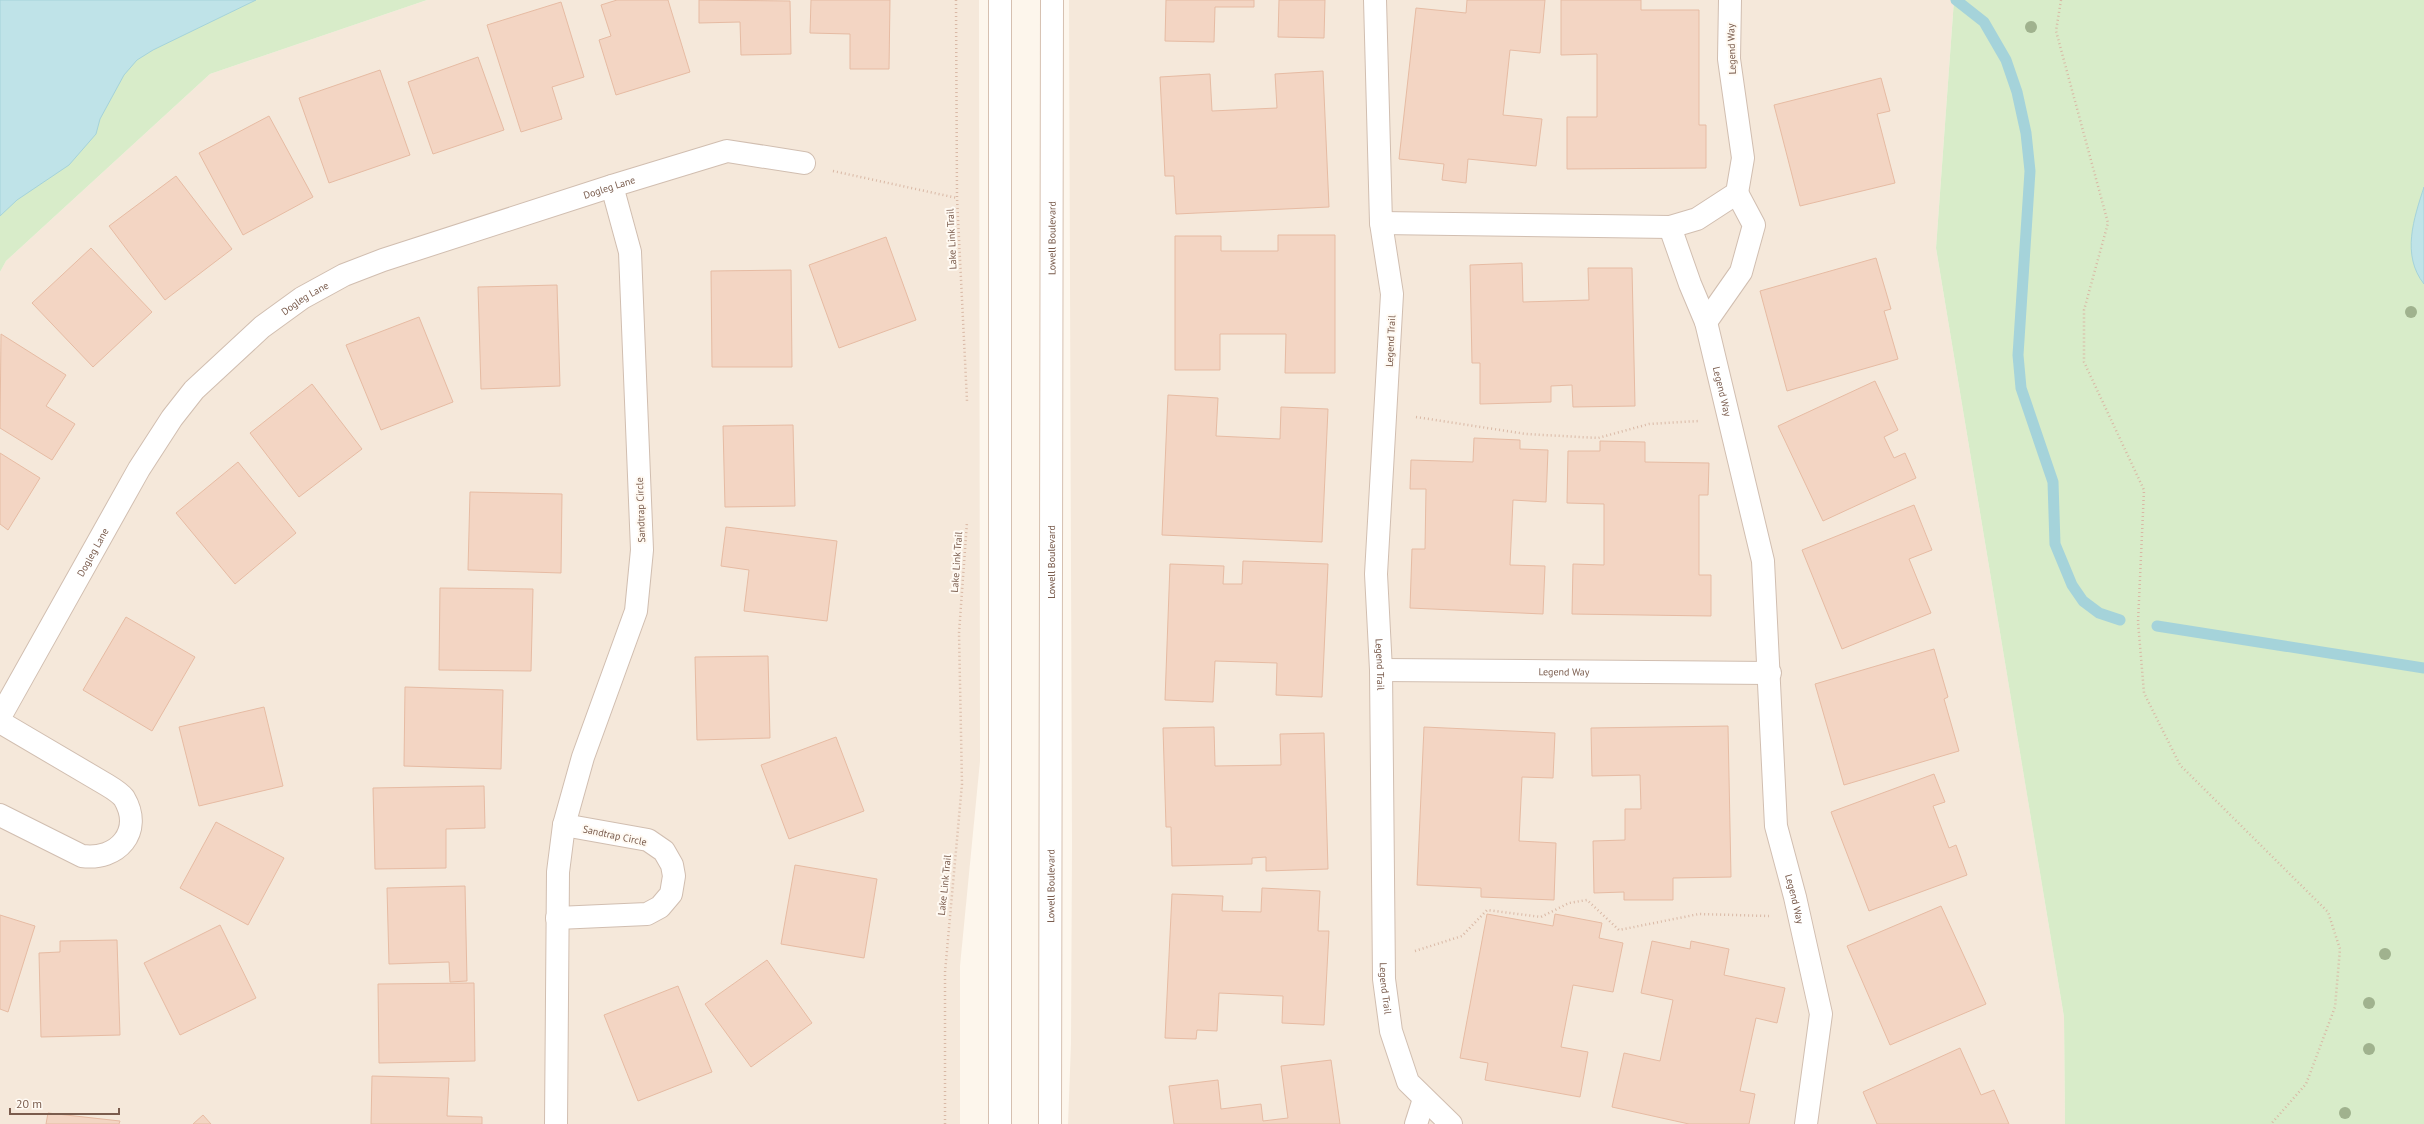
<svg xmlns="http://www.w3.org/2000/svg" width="2424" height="1124" font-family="'PT Sans',sans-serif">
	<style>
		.residential { fill: #f5e8da }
		.green { fill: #d8ecc9 }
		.water { fill: #bfe3e8; stroke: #a5d3da }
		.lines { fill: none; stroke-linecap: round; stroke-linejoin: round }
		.stream { stroke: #a5d3da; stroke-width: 11 }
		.building { fill: #f3d5c3; stroke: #e6bba3 }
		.minor-casing { stroke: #d1beb0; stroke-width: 24 }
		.secondary-casing { stroke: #d6c0b0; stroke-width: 24 }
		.path { stroke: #d9b8a5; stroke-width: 2.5; stroke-dasharray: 1 3; stroke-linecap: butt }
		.minor { stroke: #fff; stroke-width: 22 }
		.secondary { stroke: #fff; stroke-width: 22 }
		.tree { fill: #a0b28e }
		.labels { text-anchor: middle; stroke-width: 4; stroke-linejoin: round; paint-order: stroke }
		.street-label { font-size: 10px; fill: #7a5c4d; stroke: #fffaf3 }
	</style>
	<rect width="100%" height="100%" fill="#fdf6ec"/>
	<!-- residential -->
	<path class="residential" d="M427 0H979L980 761 960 966V1124H0V272L6 261 210 74Z
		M1069 0H1954L1936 248 2064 1017 2065 1124H1068L1071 1044 1072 845Z"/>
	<!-- green -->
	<path class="green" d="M0 0H427L210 74 6 261 0 272Z
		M1954 0H2424V1124H2065L2064 1017 1936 248Z"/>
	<!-- water -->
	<path class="water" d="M0 0H256L153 50 137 60 124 75 100 119 96 134 69 165 17 200 0 216Z
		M2424 187V284C2401 255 2414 218 2424 187Z"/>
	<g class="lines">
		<!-- stream -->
		<path class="stream" d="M1956 0 1984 22 2006 60 2017 92 2026 133 2030 171 2018 355 2021 388 2053 482 2055 544 2072 585 2083 601 2099 613 2120 620
			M2157 626 2424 668"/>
	</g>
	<!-- building -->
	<path class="building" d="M617 0H668L690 72 616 95 599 40 611 36 601 5Z
		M699 0 790 1 791 54 741 55 740 22 699 23Z
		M811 0H890L889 69H850V34L810 33Z
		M1166 0H1254V7H1215L1214 42 1165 41Z
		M1279 0H1325L1324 38 1278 37Z
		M1467 0H1545L1540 53 1510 50 1503 115 1542 119 1536 166 1468 159 1466 183 1442 180 1444 164 1399 159 1416 8 1466 13Z
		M1561 0H1641V10H1699V125H1706V168L1567 169V117H1597V54L1561 55Z
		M561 2 584 77 552 87 562 119 521 132 487 25Z
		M478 57 504 130 433 154 408 82Z
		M380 70 410 155 329 183 299 98Z
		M1323 71 1329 207 1176 214 1174 176H1165L1160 77 1210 74 1212 111 1277 108 1275 74Z
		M1881 78 1890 111 1877 114 1895 183 1800 206 1774 105Z
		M269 116 313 197 243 235 199 153Z
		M176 176 232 249 165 300 109 226Z
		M1278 235H1335V373H1285L1286 334H1220V370H1175V236H1221V251H1278Z
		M886 237 916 320 839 348 809 265Z
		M91 248 152 312 93 367 32 303Z
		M1876 258 1891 309 1884 311 1898 359 1787 391 1760 291Z
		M1522 263 1523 302 1589 300 1588 268H1632L1635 406 1573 407 1572 385 1551 386V402L1480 404V363H1472L1470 265Z
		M791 270 792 367H712L711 271Z
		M557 285 560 386 481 389 478 287Z
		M419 317 453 402 381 430 346 345Z
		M1 334 66 375 46 406 75 424 52 460 0 428Z
		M1875 381 1898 430 1884 437 1894 458 1905 453 1916 478 1823 521 1778 426Z
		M312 384 362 449 299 497 250 433Z
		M1168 395 1218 398 1216 436 1280 439 1281 407 1328 409 1322 542 1162 535Z
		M793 425 795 506 725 507 723 426Z
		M1474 438 1520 440V449L1548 450 1546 502 1513 500 1510 565 1545 566 1543 614 1410 608 1412 549H1425L1426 489H1410L1411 460 1473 462Z
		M1600 441 1645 442V462L1709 463 1708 495H1699V575H1711V616L1572 614 1573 564 1604 565V504L1567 503 1568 451H1600Z
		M0 453 40 478 8 530 0 524Z
		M238 462 296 533 235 584 176 513Z
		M470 492 562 494 561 573 468 570Z
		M1914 505 1932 550 1909 559 1931 613 1842 649 1802 550Z
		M726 527 837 541 827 621 744 611 749 570 721 566Z
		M1243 561 1328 564 1322 697 1276 695 1277 663 1215 661 1213 702 1165 700 1170 564 1224 566 1223 584H1242Z
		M440 588 533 589 531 671 439 670Z
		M126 617 195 657 152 731 83 690Z
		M1934 649 1948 697 1944 699 1959 751 1844 785 1815 684Z
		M768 656 770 738 697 740 695 657Z
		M405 687 503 690 501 769 404 766Z
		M264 707 283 786 199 806 179 727Z
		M1728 726 1731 877 1673 878V900H1624V892L1594 893 1593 841 1625 840V809H1641L1640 775 1592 776 1591 728Z
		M1214 727 1215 766 1281 765 1280 734 1324 733 1328 869 1266 871V857L1252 858V864L1172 866 1171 827H1166L1163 728Z
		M1424 727 1555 733 1553 778 1522 777 1519 841 1556 843 1554 900 1481 897V888L1417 885Z
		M836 737 864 811 789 839 761 765Z
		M1934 774 1945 802 1933 806 1949 848 1956 845 1967 875 1869 911 1831 812Z
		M484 786 485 828 446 829V868L375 869 373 788Z
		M216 822 284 858 248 925 180 888Z
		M795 865 877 879 864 958 781 944Z
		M465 886 467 981 450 982 449 962 389 964 387 888Z
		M1262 888 1320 891 1318 931H1329L1324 1025 1282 1023 1283 996 1219 993 1217 1031 1197 1030 1196 1039 1165 1038 1172 894 1223 896 1222 911 1261 912Z
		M1941 906 1986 1004 1890 1045 1847 946Z
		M1487 914 1553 926 1555 914 1602 923 1599 938 1623 943 1613 992 1573 985 1561 1047 1588 1052 1580 1097 1485 1080 1488 1063 1460 1058Z
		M0 915 35 926 8 1012 0 1009Z
		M220 925 256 998 180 1035 144 963Z
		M117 940 120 1035 41 1037 39 953 60 952V941Z
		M1652 941 1690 949 1691 941 1729 949 1724 975 1785 988 1777 1023 1756 1018 1740 1091 1755 1094 1749 1124H1689L1612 1107 1624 1053 1660 1061 1673 1000 1641 993Z
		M767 960 812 1023 751 1067 705 1004Z
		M474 983 475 1061 379 1063 378 984Z
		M678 986 712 1072 638 1101 604 1015Z
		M1960 1048 1981 1095 1994 1090 2009 1124H1877L1863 1092Z
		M1331 1060 1340 1124H1174L1169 1086 1218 1080 1221 1109 1261 1104 1263 1121 1288 1118 1281 1066Z
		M372 1076 449 1078 447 1116 482 1117V1124H371Z
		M48 1113 120 1121 119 1124H46Z
		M203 1115 211 1124H193Z"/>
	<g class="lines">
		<defs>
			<g id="minor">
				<path id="s1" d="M1375 0 1381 223 1392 294 1376 574 1381 670 1384 979 1391 1031 1408 1082 1451 1124"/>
				<path d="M1381 223 1670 227 1697 219 1737 193 1743 158 1729 59 1730 0"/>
				<path id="s2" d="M1670 227 1690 284 1706 322 1763 561 1776 826 1795 897 1821 1014 1806 1124"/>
				<path d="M1706 322 1741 272 1754 225 1737 193"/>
				<path id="s3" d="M1381 670 1770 673"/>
				<path id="s4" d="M0 717 139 469 172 418 194 390 262 327 302 298 344 275 383 260 612 186 727 151 804 163"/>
				<path d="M0 722 107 785C112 788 120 793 124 798 144 832 117 861 82 856L0 815"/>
				<path d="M557 918 647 914 660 907 671 894 674 876 672 865 664 851 648 840 564 825"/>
				<path d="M556 1124 558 872 564 825 583 757 636 611 642 550 630 252 612 186"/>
				<path d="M1416 1124 1424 1099"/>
			</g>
			<g id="secondary">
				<path d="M1000 1124V0"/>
				<path id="s5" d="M1050 1124 1052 0"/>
			</g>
		</defs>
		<!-- minor casing -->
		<use href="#minor" class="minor-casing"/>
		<!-- secondary casing -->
		<use href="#secondary" class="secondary-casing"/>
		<!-- path -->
		<path class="path" d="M956 0 957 198 967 401
			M2061 0 2056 31 2108 223 2084 310V362L2144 490 2138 622 2144 693 2180 765 2328 912 2340 949 2335 1007 2306 1084 2271 1124
			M833 171 957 198
			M1416 417 1526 434 1598 438 1649 424 1699 421
			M1415 951 1462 936 1487 910 1541 917 1569 903 1587 900 1619 930 1699 914 1769 916
			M945 1124V972L962 784 959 633 967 522"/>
		<!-- minor -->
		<use href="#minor" class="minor"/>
		<!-- secondary -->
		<use href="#secondary" class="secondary"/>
	</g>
	<!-- trees -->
	<g class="tree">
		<circle cx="2031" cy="27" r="6"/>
		<circle cx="2411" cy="312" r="6"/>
		<circle cx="2385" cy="954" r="6"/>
		<circle cx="2369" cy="1003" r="6"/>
		<circle cx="2369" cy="1049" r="6"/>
		<circle cx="2345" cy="1113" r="6"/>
	</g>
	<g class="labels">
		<!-- street labels -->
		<g class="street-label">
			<text transform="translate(1731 49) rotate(-92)" y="4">Legend Way</text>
			<text dy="4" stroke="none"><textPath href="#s4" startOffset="850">Dogleg Lane</textPath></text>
			<text dy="4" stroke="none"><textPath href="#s5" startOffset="886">Lowell Boulevard</textPath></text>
			<text transform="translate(951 239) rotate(-93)" y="4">Lake Link Trail</text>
			<text dy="4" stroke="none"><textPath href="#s4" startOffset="525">Dogleg Lane</textPath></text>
			<text transform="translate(1390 341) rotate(-87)" y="4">Legend Trail</text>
			<text dy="4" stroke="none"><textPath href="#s2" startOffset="173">Legend Way</textPath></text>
			<text transform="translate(640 510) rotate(-92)" y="4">Sandtrap Circle</text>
			<text dy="4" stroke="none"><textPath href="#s4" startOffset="189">Dogleg Lane</textPath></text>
			<text transform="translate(956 562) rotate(-86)" y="4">Lake Link Trail</text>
			<text dy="4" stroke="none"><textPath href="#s5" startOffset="562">Lowell Boulevard</textPath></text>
			<text dy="4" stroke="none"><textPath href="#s1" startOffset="666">Legend Trail</textPath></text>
			<text dy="4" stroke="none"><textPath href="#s3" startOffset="183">Legend Way</textPath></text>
			<text transform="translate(615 835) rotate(12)" y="4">Sandtrap Circle</text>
			<text transform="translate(944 885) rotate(-84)" y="4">Lake Link Trail</text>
			<text dy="4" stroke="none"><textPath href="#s5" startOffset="238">Lowell Boulevard</textPath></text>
			<text dy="4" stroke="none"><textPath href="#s2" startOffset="688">Legend Way</textPath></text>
			<text dy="4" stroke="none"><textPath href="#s1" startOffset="990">Legend Trail</textPath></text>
		</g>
	</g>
	<!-- scale -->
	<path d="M10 1108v6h109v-6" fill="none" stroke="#7a5c4d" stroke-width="2"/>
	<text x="16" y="1108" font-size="12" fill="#7a5c4d" stroke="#fffaf3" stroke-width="3" paint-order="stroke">20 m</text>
</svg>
